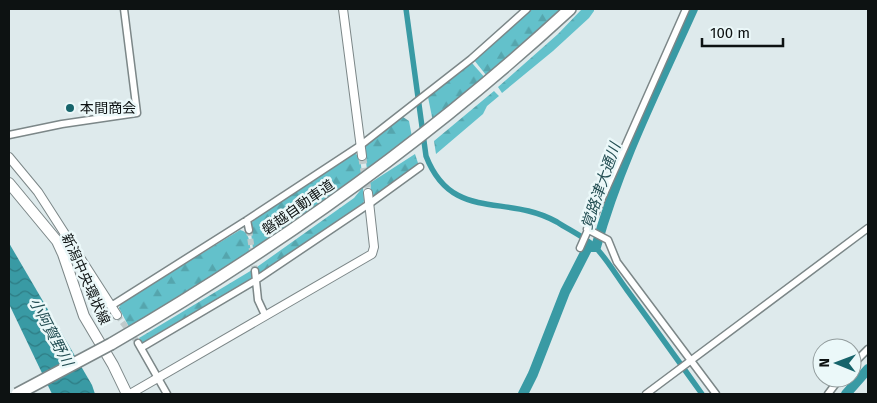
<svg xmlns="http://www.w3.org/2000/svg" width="877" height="403" font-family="'Fira Sans','Noto Sans JP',sans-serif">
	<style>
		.forest { fill: url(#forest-firs) }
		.water { fill: url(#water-waves) }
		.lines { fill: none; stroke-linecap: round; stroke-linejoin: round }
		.canal { stroke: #399aa4; stroke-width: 5.5 }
		.river { stroke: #399aa4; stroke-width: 10 }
		.minor-tunnel { stroke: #bfcacb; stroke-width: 6; stroke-dasharray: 6 3; stroke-linecap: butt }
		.tertiary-tunnel { stroke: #bfcacb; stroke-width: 8; stroke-dasharray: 8 4; stroke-linecap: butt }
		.minor-casing { stroke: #7c8788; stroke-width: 9 }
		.tertiary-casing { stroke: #7c8788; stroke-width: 10 }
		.primary-casing { stroke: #7c8788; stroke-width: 12 }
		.motorway-casing { stroke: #7c8788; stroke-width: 14 }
		.minor { stroke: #fff; stroke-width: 6 }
		.tertiary { stroke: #fff; stroke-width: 8 }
		.primary { stroke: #fff; stroke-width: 10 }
		.motorway { stroke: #fff; stroke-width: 11 }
		.motorway-bridge-casing { stroke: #7c8788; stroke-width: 14; stroke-linecap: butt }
		.motorway-bridge { stroke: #fff; stroke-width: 11 }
		.poi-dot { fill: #16646b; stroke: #ebf8f9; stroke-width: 2 }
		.labels { text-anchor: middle; stroke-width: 5; stroke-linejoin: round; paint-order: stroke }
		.poi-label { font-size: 14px; fill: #0d1212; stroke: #ebf8f9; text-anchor: start }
		.street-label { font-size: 14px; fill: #0d1212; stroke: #ebf8f9 }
		.water-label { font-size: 15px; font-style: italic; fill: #234e53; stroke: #ebf8f9 }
	</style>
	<defs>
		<pattern id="forest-firs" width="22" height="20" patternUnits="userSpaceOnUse" patternTransform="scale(1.25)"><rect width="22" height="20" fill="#63c1cb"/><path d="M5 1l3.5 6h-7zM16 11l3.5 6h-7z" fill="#55a5ad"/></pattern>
		<pattern id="water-waves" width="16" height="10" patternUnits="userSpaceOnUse" patternTransform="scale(1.25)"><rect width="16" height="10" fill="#399aa4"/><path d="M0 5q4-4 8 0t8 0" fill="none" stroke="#2e7c84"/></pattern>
	</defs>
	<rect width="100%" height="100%" fill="#deeaec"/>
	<!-- forest -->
	<path class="forest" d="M531 9H561L486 75 474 60Z
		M582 9H594V11L589 18 553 51 502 93 498 87 558 34Z
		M472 63 486 79 433 122 428 97Z
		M494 91 499 96 487 106 483 114 436 154 434 141Z
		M403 117 409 121 412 137 367 170 364 145Z
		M352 153 356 154 360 158 362 173 253 249 250 224 266 210Z
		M415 154 419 166 372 199 370 183Z
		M363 187 364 201 363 203 257 278V267L354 198Z
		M240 230C250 232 249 242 251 251L189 292 129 327 119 308 121 303Z
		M252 270 254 280 143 345 139 338Z"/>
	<!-- water -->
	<path class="water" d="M9 243 92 385 95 394H52L9 304Z"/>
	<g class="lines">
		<!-- canal -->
		<path class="canal" d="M406 9 426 156C452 223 506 193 557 222 569 230 585 237 595 247 605 256 618 278 627 290 652 324 677 359 702 394"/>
		<!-- river -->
		<path class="river" d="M523 394 533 374 565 292 588 247H596C619 164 658 87 693 9
			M846 394 868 369"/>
		<!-- minor-tunnel -->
		<path class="minor-tunnel" d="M249 230 255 271
			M117 315 138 343"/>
		<!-- tertiary-tunnel -->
		<path class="tertiary-tunnel" d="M362 156 368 193"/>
		<defs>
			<path id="minor" d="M9 135 62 124 137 113 124 9
				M247 220 249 230
				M587 229 608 240 617 262 716 394
				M580 248 686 9
				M255 271 258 300 265 315
				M111 306 247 220 361 145 471 59 527 9
				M138 343 167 394
				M141 348 256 280 369 204 420 167
				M852 365 868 349
				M646 394 868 228
				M828 394 840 378"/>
			<path id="tertiary" d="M343 9 362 156
				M9 157 38 192 117 315
				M130 394 372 254 374 247 368 193"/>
			<path id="primary" d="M9 183 57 241 63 254 84 316 113 365 127 394"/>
			<path id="motorway" d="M111 344C275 249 430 138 570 9"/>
		</defs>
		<!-- minor casing -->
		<use href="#minor" class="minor-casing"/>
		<!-- tertiary casing -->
		<use href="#tertiary" class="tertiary-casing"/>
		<!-- primary casing -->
		<use href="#primary" class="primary-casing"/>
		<!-- motorway casing -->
		<use href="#motorway" class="motorway-casing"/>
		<!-- minor -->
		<use href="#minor" class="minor"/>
		<!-- tertiary -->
		<use href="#tertiary" class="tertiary"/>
		<!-- primary -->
		<use href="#primary" class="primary"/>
		<!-- motorway -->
		<use href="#motorway" class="motorway"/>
		<defs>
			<path id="motorway-bridge" d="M17 394 111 344"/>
		</defs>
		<!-- motorway-bridge casing -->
		<use href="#motorway-bridge" class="motorway-bridge-casing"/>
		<!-- motorway-bridge -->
		<use href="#motorway-bridge" class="motorway-bridge"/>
	</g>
	<!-- markers -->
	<circle class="poi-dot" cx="70" cy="108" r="5"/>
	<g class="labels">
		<!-- poi labels -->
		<g class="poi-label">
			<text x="80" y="113">本間商会</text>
		</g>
		<!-- street labels -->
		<g class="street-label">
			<text transform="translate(298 207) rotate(-35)" y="5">磐越自動車道</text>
			<text transform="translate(86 279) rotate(66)" y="5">新潟中央環状線</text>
		</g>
		<!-- water labels -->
		<g class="water-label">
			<text transform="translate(601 186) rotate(-71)" y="5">覚路津大通川</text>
			<text transform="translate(51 332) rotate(62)" y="5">小阿賀野川</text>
		</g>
	</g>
	<!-- border -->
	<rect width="877" height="403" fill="none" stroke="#0d1212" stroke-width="20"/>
	<!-- north arrow -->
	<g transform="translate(837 363) rotate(271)"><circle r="24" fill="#ebf8f9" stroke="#929c9d"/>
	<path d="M0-4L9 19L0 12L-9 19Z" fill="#16646b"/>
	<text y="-8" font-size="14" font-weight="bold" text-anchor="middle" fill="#0d1212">N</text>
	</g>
	<!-- scale -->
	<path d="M702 38v8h81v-8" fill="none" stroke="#0d1212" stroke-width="2.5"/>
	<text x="710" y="38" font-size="15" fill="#0d1212" stroke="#ebf8f9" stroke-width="4" paint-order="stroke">100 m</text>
</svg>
